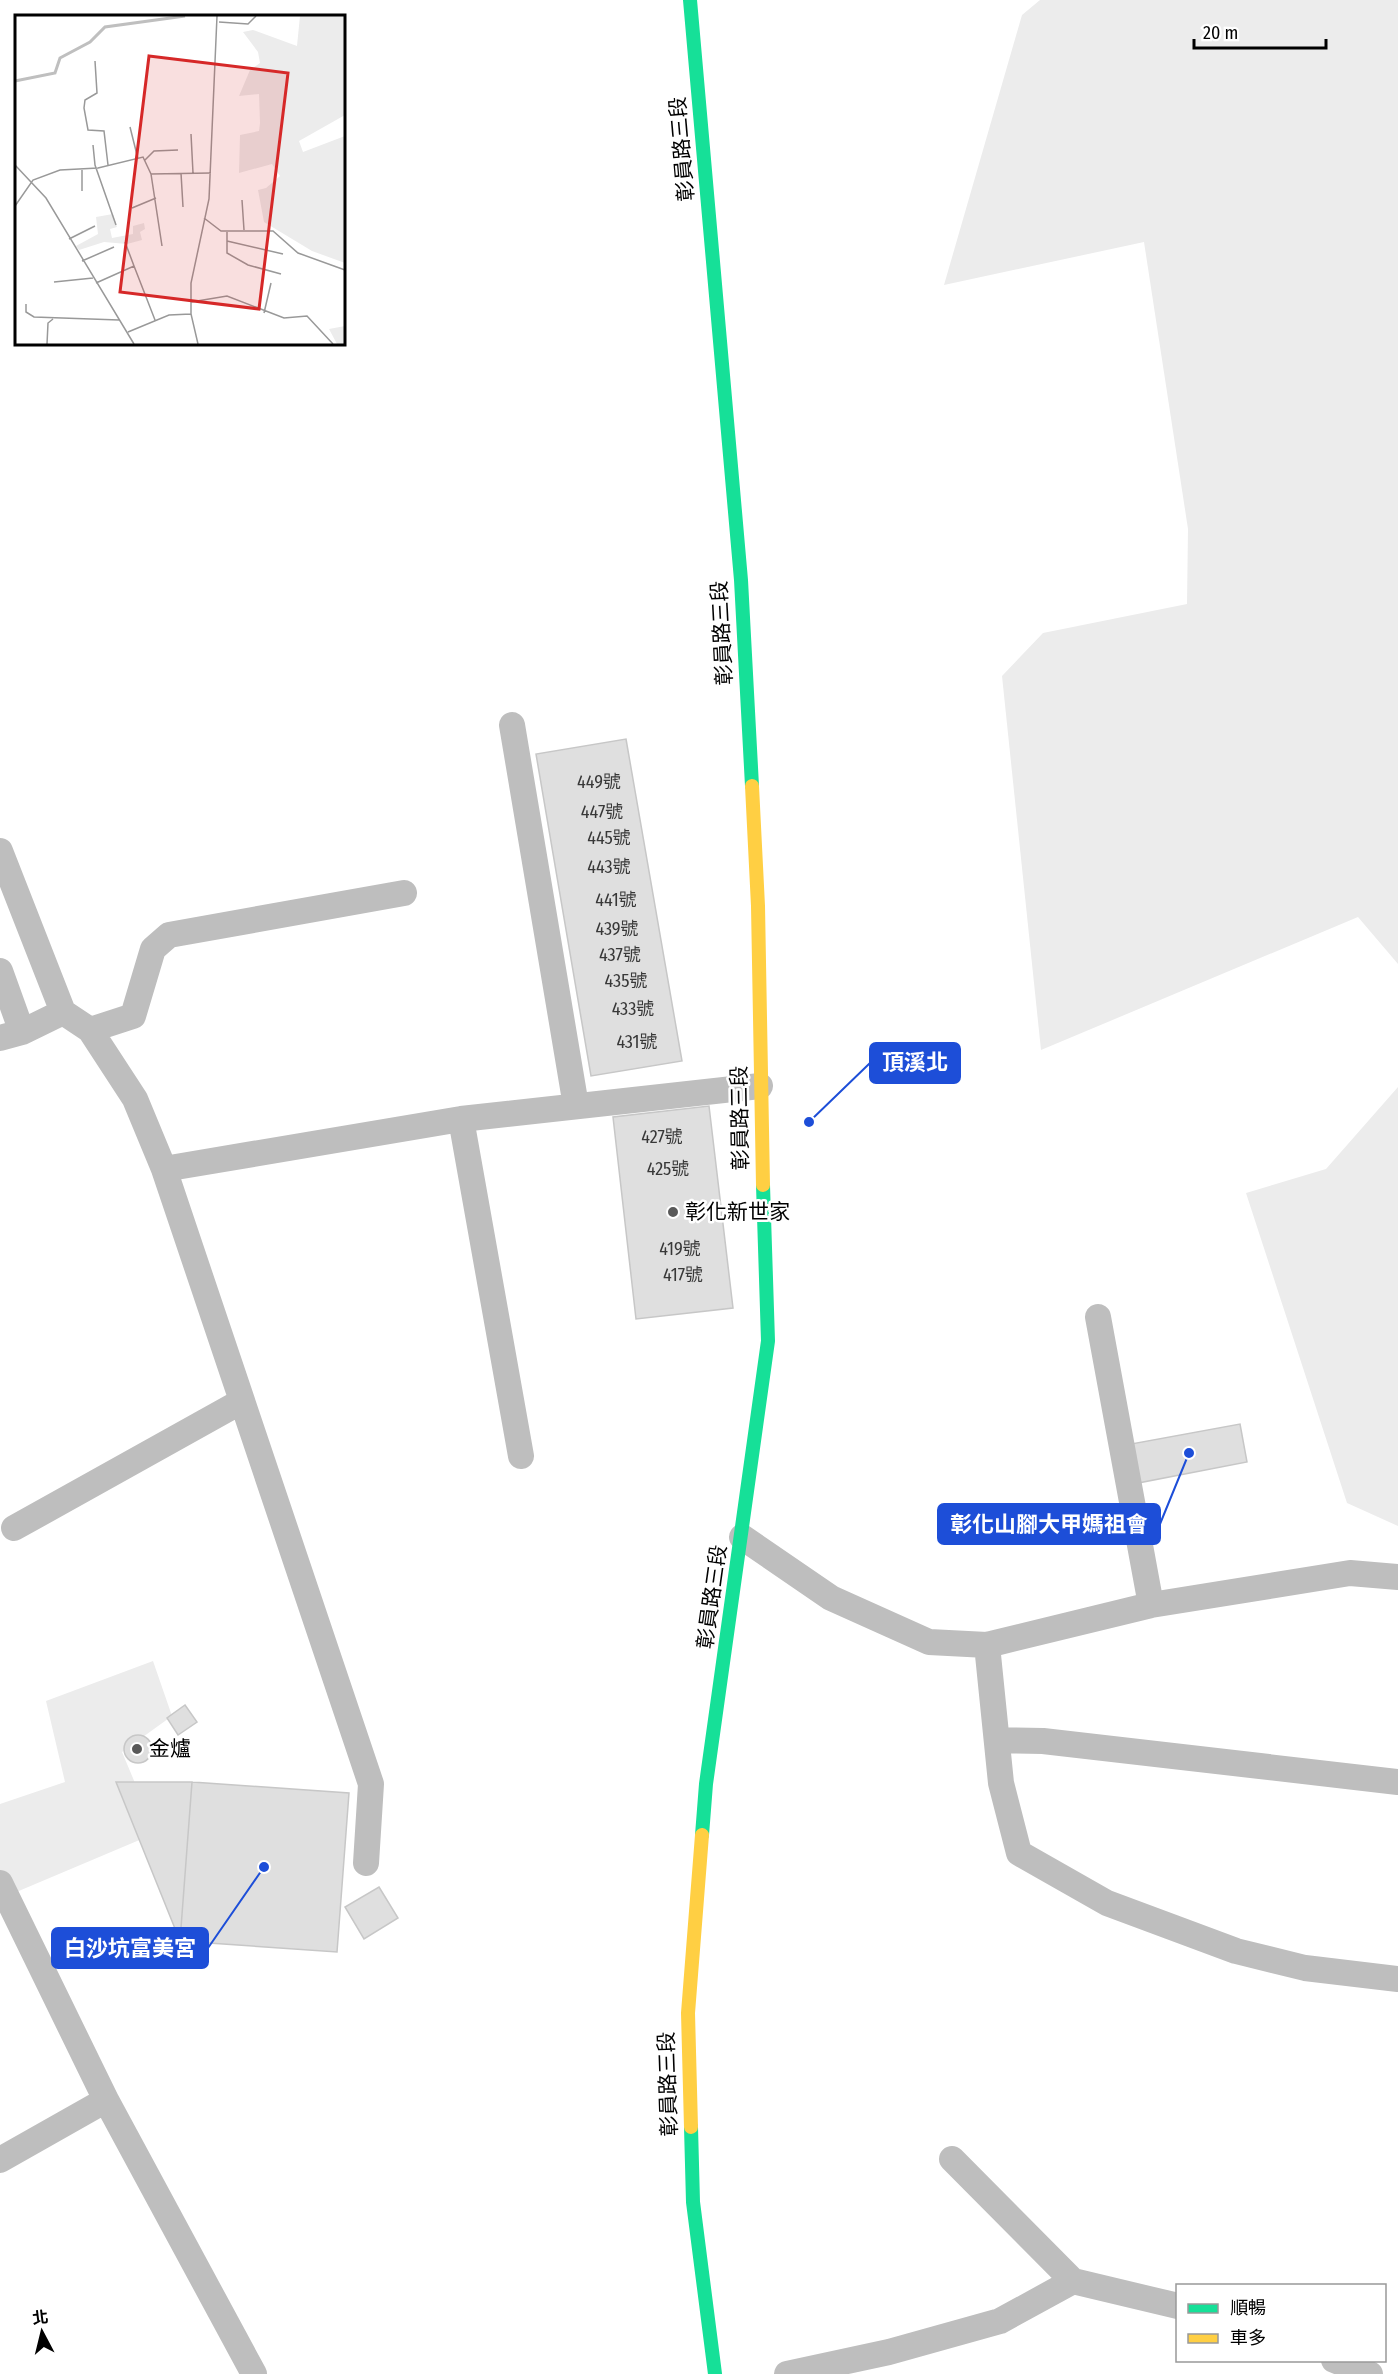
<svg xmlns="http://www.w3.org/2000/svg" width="1398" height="2374" font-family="'Fira Sans Condensed','Noto Sans TC',sans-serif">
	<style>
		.green { fill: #ececec }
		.building { fill: #dfdfdf; stroke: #c7c7c7; stroke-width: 1.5 }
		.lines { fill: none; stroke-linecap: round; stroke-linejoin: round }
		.lane { stroke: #bebebe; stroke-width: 26 }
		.fast { stroke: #16e098; stroke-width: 14 }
		.slow { stroke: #ffcf43; stroke-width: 14 }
		.poi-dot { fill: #595959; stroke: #fff; stroke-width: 2 }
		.labels { text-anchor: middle; stroke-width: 5; stroke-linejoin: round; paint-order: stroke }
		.number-label { font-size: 18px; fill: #383838 }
		.street-label { font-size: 21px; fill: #000; stroke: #fff }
		.poi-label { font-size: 21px; fill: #000; stroke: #fff; text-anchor: start }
		.inset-river { fill: none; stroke: #bfbfbf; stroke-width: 3 }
		.inset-road { fill: none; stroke: #999; stroke-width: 1.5 }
		.view { fill: #d62828; fill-opacity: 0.15; stroke: #d62828; stroke-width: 3 }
		.inset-edge { fill: none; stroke: #000; stroke-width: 3 }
		.leader { fill: none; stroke: #1d4ed8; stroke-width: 2 }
		.callout-dot { fill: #1d4ed8; stroke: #fff; stroke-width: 2 }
		.callout { fill: #1d4ed8; stroke: #1d4ed8; stroke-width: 2 }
		.callout-label { font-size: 22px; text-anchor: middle; font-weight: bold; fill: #fff }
	</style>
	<rect width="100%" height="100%" fill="#fff"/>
	<!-- green -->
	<path class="green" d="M1040 0H1398V964L1358 917 1041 1050 1002 676 1043 633 1187 604 1188 529 1144 242 944 285 1022 15Z
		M1398 1087V1526L1347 1503 1246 1193 1326 1169Z
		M153 1661 172 1716 122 1752 156 1833 14 1893 0 1891V1804L65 1782 46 1701Z"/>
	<!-- building -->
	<path class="building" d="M626 739 682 1061 591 1076 536 754Z
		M709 1106 733 1308 636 1319 613 1117Z
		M1240 1424 1247 1462 1138 1483 1131 1444Z
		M185 1705 197 1722 178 1735 167 1718Z
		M124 1749a14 14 0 1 1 28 0a14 14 0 1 1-28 0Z
		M116 1782H192L180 1941Z
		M192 1782 349 1793 337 1952 180 1941Z
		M379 1887 398 1918 364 1939 345 1907Z"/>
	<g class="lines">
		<!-- lane -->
		<path class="lane" d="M512 725 576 1106
			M0 851 63 1012
			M0 971 22 1032
			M90 1030 133 1016 153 949 169 935 404 893
			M0 1038 22 1032 63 1012 90 1030 135 1099 164 1169 461 1119 760 1086
			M461 1119 521 1456
			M164 1169 371 1784 366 1863
			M1098 1317 1151 1605
			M14 1528 242 1401
			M742 1537 831 1598 929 1642 987 1645 1151 1605 1350 1573 1398 1577
			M987 1645 1001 1783 1019 1853 1107 1903 1236 1951 1305 1968 1398 1979
			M997 1740 1043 1741 1398 1782
			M0 1883 106 2100
			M952 2159 1073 2281
			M0 2160 106 2100 254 2374
			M1334 2360 1370 2374
			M787 2374 889 2352 1000 2321 1073 2281 1178 2306"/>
		<!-- fast -->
		<path class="fast" d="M690 0 741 580 752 786
			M702 1835 706 1784 768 1341 763 1185
			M691 2127 693 2202 715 2374"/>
		<!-- slow -->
		<path class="slow" d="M752 786 758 906 763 1185
			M691 2127 688 2013 702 1835"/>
	</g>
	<!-- markers -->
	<g class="poi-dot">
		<circle cx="673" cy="1212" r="6"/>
		<circle cx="137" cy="1749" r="6"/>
	</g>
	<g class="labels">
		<!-- number labels -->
		<g class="number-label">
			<text x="599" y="788">449號</text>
			<text x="602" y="818">447號</text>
			<text x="609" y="844">445號</text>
			<text x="609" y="873">443號</text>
			<text x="616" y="906">441號</text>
			<text x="617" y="935">439號</text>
			<text x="620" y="961">437號</text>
			<text x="626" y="987">435號</text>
			<text x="633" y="1015">433號</text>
			<text x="637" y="1048">431號</text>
			<text x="662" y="1143">427號</text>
			<text x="668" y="1175">425號</text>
			<text x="680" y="1255">419號</text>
			<text x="683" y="1281">417號</text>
		</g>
		<!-- street labels -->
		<g class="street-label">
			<text transform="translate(682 149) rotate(-95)" y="7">彰員路三段</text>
			<text transform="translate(722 633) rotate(-93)" y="7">彰員路三段</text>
			<text transform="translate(740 1118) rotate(-91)" y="7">彰員路三段</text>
			<text transform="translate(712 1597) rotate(-82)" y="7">彰員路三段</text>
			<text transform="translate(668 2084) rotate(-92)" y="7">彰員路三段</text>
		</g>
		<!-- poi labels -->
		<g class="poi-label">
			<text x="685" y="1219">彰化新世家</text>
			<text x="149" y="1756">金爐</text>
		</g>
	</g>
	<!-- overview -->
	<g transform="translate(15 15)">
		<rect width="330" height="330" fill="#fff"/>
		<path d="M285 1H330V100L284 126 288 137 330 121V248L297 236 249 207 243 175 251 173 265 161 257 149 224 158 225 120 244 116 245 108 244 79 224 81 235 55 245 48 243 37 228 17 238 15 282 31ZM98 199 102 212 95 214 97 223 118 219V211L129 208 130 214 125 217 127 225 112 229 89 227 64 235 61 231 83 219 81 202ZM330 311V329H322L314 314Z" fill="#ececec"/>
		<path class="inset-river" d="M0 66 40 58 45 43 75 27 90 12 170 1"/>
		<path class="inset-road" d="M204 7 233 9 241 1M80 46 82 78 70 85 69 93 73 115 89 116 93 150M115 112 123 144M176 119 178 158M78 130 80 150 101 210M130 145 139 136 163 135M0 150 31 183 119 329M67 155V176M166 158 168 192M136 159 147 231M227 185 229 215M0 191 18 165 45 155 83 153 128 142 136 159 196 158M117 193 141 183M189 203 206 216H258L283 238 330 255M212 217V238L233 250 266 259M54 224 80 211M212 226 268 239M110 227 119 251M67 246 99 232M39 267 78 263M81 268 119 251 140 305M176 287 212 281 269 303 292 301 318 329M11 289V297L19 302 104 305M249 298 256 268M113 317 154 300 176 299M32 329 33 308 38 304M183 329 176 299V268L194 184 202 1"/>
		<path class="view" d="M134 41 273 58 244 294 105 277Z"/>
		<rect width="330" height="330" class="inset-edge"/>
	</g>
	<!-- callouts -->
	<path class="leader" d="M809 1122L870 1063M1189 1453L1160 1524M264 1867L208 1948"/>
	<g class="callout-dot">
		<circle cx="809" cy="1122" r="6"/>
		<circle cx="1189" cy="1453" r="6"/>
		<circle cx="264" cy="1867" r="6"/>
	</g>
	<g class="callout">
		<rect x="870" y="1043" width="90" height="40" rx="6"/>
		<rect x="938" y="1504" width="222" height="40" rx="6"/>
		<rect x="52" y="1928" width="156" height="40" rx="6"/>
	</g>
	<g class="callout-label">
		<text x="915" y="1070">頂溪北</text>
		<text x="1049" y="1532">彰化山腳大甲媽祖會</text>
		<text x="130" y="1956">白沙坑富美宮</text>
	</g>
	<!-- legend -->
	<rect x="1176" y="2284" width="210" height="78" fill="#ffffff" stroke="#999999" stroke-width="1.5"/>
	<rect x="1188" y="2304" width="30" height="9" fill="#16e098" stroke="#999999" stroke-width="1.5"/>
	<text x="1230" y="2314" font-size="18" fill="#000000">順暢</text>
	<rect x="1188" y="2334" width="30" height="9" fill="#ffcf43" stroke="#999999" stroke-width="1.5"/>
	<text x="1230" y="2344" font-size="18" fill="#000000">車多</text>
	<!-- north arrow -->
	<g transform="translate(42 2332) rotate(353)" stroke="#ffffff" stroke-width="4.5" paint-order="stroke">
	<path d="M0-4.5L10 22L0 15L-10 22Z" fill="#000000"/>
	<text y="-9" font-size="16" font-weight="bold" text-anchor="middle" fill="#000000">北</text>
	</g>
	<!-- scale -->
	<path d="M1194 39v9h132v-9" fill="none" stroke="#000000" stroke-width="3"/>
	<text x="1203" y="39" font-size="18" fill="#000000" stroke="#ffffff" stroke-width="4.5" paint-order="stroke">20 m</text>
</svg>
